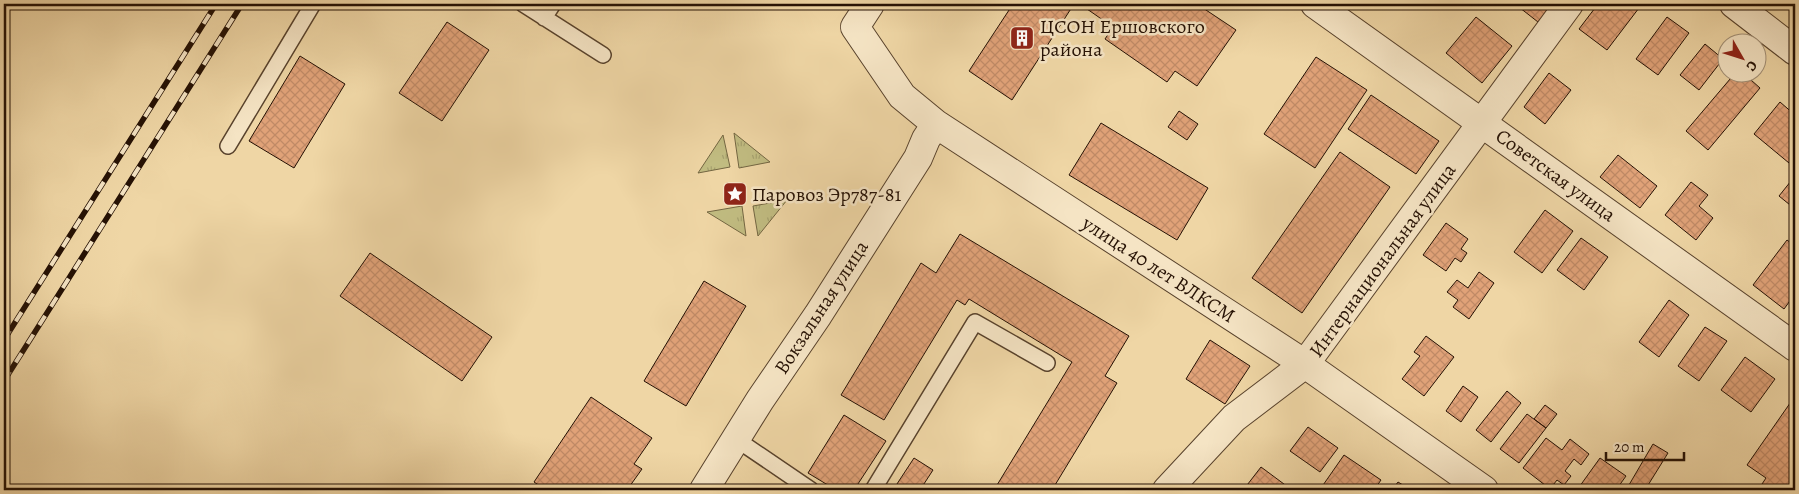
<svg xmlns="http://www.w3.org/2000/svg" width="1799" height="494" font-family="Alegreya,serif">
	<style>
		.grass { fill: url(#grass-tufts); stroke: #736642 }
		.building { fill: url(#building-cross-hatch); stroke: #251104 }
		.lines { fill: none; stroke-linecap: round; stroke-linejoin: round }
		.service-casing { stroke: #58422c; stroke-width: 18 }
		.minor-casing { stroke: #58422c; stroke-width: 30 }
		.tertiary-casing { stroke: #58422c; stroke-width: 30 }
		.service { stroke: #f5e4c4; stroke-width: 15 }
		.minor { stroke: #f5e4c4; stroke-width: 28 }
		.tertiary { stroke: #f5e4c4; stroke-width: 28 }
		.rail-casing { stroke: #251104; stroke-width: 5.5 }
		.rail { stroke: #f5e4c4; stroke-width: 4; stroke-dasharray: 11; stroke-linecap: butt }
		.labels { text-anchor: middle; stroke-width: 5; stroke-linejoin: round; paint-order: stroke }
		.poi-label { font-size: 20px; fill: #251104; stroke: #f5e4c4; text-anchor: start }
		.street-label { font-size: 20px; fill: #251104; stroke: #f5e4c4 }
	</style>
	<defs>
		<pattern id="grass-tufts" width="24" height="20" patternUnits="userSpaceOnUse" patternTransform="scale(1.25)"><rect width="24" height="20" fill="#c1bc81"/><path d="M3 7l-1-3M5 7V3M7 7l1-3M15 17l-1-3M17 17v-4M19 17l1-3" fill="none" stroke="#a6a16e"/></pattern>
		<pattern id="building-cross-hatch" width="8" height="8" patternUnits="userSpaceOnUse" patternTransform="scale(1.25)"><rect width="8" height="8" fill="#e0a278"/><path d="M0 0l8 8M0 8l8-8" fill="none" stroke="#c08a66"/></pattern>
	</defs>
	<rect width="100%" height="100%" fill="#efd6a5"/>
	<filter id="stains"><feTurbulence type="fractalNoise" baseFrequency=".004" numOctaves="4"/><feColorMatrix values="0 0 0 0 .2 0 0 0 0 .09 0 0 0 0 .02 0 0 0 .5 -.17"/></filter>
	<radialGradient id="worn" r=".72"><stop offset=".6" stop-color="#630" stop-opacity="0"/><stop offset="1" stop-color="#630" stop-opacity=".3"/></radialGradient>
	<!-- grass -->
	<path class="grass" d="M734 133 770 162 739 168Z
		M723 135 730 167 698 173Z
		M787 200 758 236 753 206Z
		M742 206 746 236 707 212Z"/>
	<!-- building -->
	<path class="building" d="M1013 4H1074L1012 100 969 71Z
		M1090 4H1197L1236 30 1197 86 1175 71 1167 82 1105 39 1113 27 1087 9Z
		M1515 4H1553L1538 22Z
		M1598 4H1642L1607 50 1579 29Z
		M1476 17 1512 46 1482 83 1446 53Z
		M1667 17 1689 33 1658 75 1636 59Z
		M447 22 489 50 442 121 399 93Z
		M1705 44 1723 59 1699 90 1680 75Z
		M300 56 345 84 294 168 249 141Z
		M1316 57 1367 90 1315 168 1264 134Z
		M1736 72H1742L1760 88 1708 150 1686 131Z
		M1549 73 1571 90 1545 124 1524 107Z
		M1371 95 1439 141 1416 174 1348 129Z
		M1780 102 1795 115V155L1789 163 1754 134Z
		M1179 111 1198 124 1187 140 1168 127Z
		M1101 123 1208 188 1177 240 1069 175Z
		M1340 152 1390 187 1302 313 1252 278Z
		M1618 155 1657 186 1640 208 1600 177Z
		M1795 176V209L1779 196Z
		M1691 182 1708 195 1699 206 1713 218 1696 240 1665 215Z
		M1545 210 1573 231 1542 273 1514 252Z
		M1446 223 1468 239 1461 249 1467 253 1461 262 1455 258 1446 271 1423 255Z
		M960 234 1129 336 1105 376 1117 383 1052 490H994L1072 362 969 299 965 305 957 300 884 420 841 395 921 263 936 273Z
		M1581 238 1608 257 1584 290 1557 270Z
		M1787 240 1795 246V294L1784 309 1753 285Z
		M370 253 492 337 462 381 340 296Z
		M1479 272 1494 283 1469 319 1453 307 1458 300 1447 292 1457 280 1468 288Z
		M704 281 746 306 686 406 644 381Z
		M1669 300 1689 315 1659 357 1639 342Z
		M1705 327 1727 341 1699 381 1678 366Z
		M1426 336 1454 357 1424 396 1402 379 1420 356 1414 352Z
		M1210 340 1250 366 1225 404 1186 379Z
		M1745 357 1775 379 1751 412 1721 390Z
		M1463 386 1478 397 1461 422 1446 411Z
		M1507 391 1521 403 1491 442 1476 430Z
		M1795 396V490H1758L1766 478 1747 465Z
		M591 397 652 438 634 464 642 469 627 490H546L534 482Z
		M1545 405 1557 414 1546 428 1534 419Z
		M1527 414 1546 428 1519 463 1500 449Z
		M844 415 886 441 854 490H836L808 473Z
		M1308 427 1338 448 1320 472 1290 451Z
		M1546 438 1562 450 1570 439 1589 454 1581 465 1574 459 1565 471 1571 476 1564 485 1557 480 1550 489 1523 468Z
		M1653 444 1668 453 1645 490H1626Z
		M1344 455 1381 480 1374 490H1324L1321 488Z
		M914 458 933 470 920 490H893Z
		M1600 458 1626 476 1616 490H1577Z
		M1261 467 1292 490H1245L1244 489Z
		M1398 482 1411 490H1392Z"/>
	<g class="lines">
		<defs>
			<path id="service" d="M523 4 603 55
				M544 18 553 4
				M228 146 313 4
				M736 439 811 490
				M873 490 975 322 1047 363"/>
			<path id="minor" d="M1734 4 1795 51"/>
			<path id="tertiary" d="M870 4 855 27 902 96 936 124 1305 364 1484 490
				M1315 4 1795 347
				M704 490 760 400 818 315 918 158 926 139 936 124
				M1167 490 1234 418 1305 364 1569 4"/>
		</defs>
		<!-- service casing -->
		<use href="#service" class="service-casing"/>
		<!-- minor casing -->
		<use href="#minor" class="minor-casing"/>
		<!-- tertiary casing -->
		<use href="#tertiary" class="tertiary-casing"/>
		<!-- service -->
		<use href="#service" class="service"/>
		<!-- minor -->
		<use href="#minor" class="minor"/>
		<!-- tertiary -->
		<use href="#tertiary" class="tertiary"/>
		<defs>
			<path id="rail" d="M4 340 216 4
				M4 381 242 4"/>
		</defs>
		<!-- rail casing -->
		<use href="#rail" class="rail-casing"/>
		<!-- rail -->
		<use href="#rail" class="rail"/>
	</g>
	<!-- icons -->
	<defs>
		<symbol id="building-square" viewBox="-11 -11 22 22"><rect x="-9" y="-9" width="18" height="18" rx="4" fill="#8f2418" stroke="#f5e4c4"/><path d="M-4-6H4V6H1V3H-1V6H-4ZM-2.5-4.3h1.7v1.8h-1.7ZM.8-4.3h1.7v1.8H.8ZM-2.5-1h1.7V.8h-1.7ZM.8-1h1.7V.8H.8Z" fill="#fff"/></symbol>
		<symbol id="sight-square" viewBox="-11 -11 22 22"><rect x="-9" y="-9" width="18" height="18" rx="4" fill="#8f2418" stroke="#f5e4c4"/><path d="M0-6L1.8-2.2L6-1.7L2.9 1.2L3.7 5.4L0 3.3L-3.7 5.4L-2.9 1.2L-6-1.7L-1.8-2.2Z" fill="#fff"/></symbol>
	</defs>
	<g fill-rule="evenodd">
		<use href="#building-square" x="1008" y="24" width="28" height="28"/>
		<use href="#sight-square" x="721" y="180" width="28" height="28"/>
	</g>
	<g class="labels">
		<!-- poi labels -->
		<g class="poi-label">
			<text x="1040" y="33">ЦСОН Ершовского<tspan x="1040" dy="23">района</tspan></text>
			<text x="752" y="201">Паровоз Эр787-81</text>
		</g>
		<!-- street labels -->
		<g class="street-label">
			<text transform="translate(1556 175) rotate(36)" y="7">Советская улица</text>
			<text transform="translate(1382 260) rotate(-54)" y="7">Интернациональная улица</text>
			<text transform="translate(1159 269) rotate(33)" y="7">улица 40 лет ВЛКСМ</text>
			<text transform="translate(821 307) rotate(-57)" y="7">Вокзальная улица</text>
		</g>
	</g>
	<!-- margin -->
	<rect width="1799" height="494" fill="none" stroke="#efd6a5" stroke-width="20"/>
	<rect x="5" y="5" width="1789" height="484" fill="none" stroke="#251104" stroke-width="2.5"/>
	<rect x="10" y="10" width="1779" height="474" fill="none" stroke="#251104"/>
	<!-- north arrow -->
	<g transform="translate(1742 58) rotate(129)"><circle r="24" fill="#f5e4c4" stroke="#a29077"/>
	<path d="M0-4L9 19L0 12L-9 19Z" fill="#8f2418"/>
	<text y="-8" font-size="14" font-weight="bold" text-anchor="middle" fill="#251104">С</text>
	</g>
	<!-- scale -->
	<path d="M1606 452v8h78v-8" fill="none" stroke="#251104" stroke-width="2.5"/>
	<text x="1614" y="452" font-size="15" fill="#251104" stroke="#f5e4c4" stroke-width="4" paint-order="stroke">20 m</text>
	<rect width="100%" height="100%" filter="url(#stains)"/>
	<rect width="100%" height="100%" fill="url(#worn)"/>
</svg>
